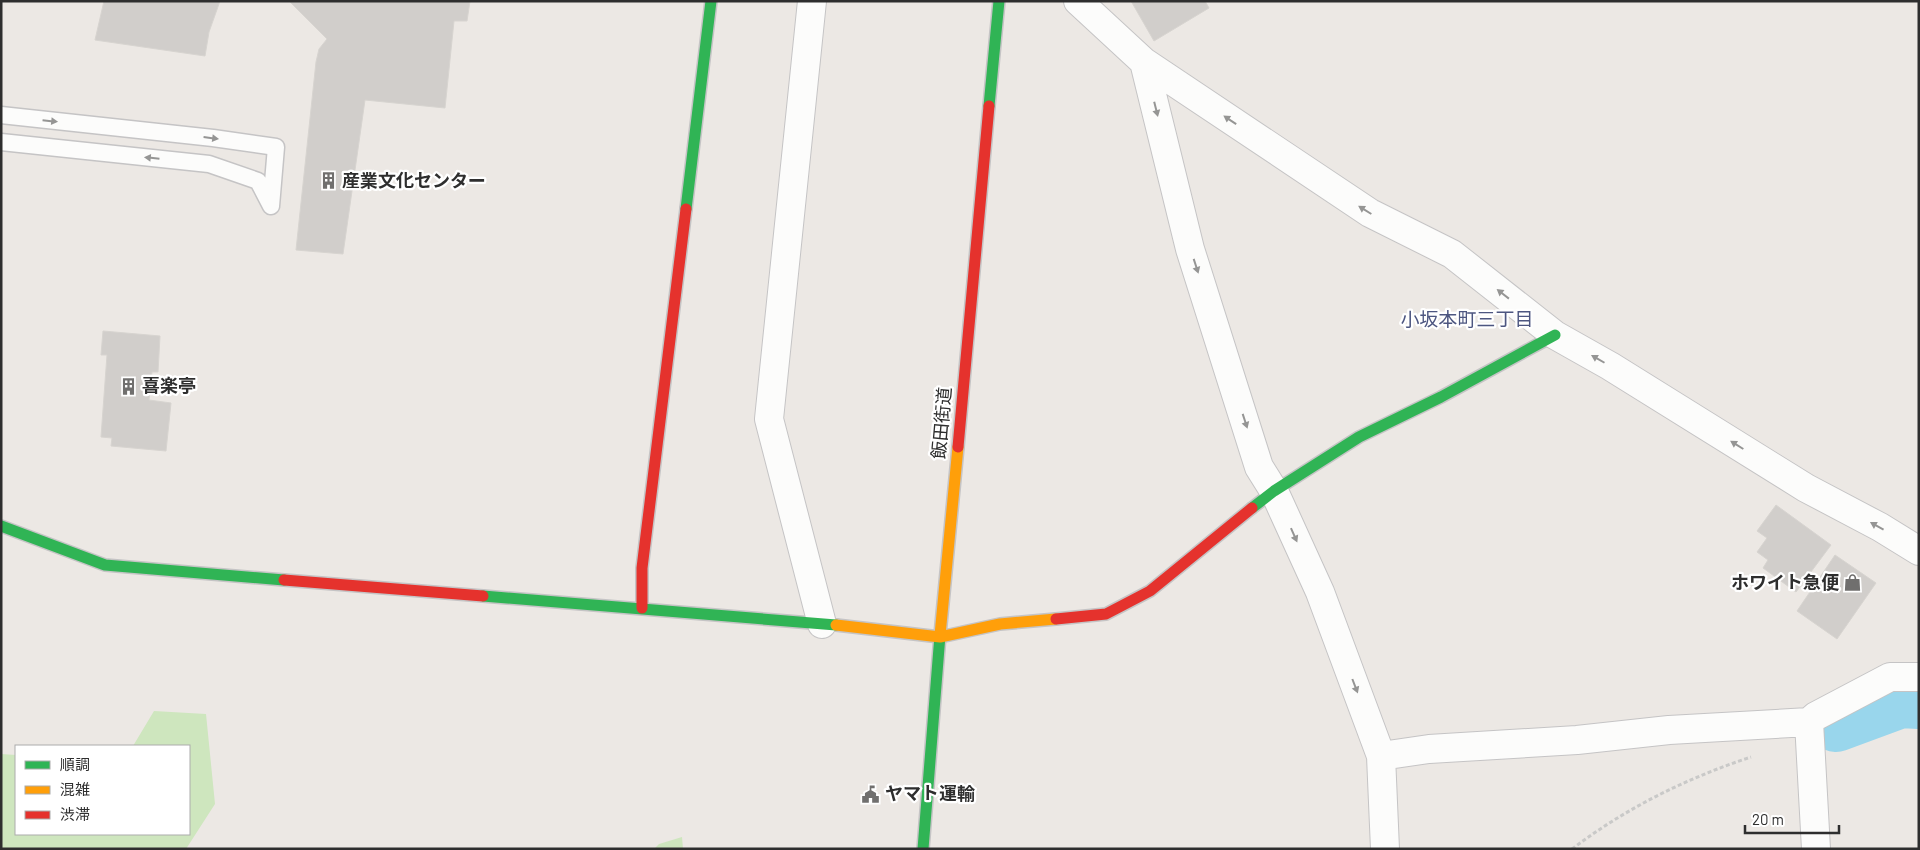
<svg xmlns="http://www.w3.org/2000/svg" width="1920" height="850" font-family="Barlow,'Noto Sans JP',sans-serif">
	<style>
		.green { fill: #cee6be }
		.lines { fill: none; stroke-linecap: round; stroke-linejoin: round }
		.river { stroke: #99d6ec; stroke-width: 56 }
		.building { fill: #d1cecb; stroke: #d7d4d0 }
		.lane-casing { stroke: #c5c4c5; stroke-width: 19 }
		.street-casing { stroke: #c5c4c5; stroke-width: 30 }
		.fast-casing { stroke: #c5c4c5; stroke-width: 14 }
		.slow-casing { stroke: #c5c4c5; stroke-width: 14 }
		.jam-casing { stroke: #c5c4c5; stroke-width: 14 }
		.path { stroke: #c9c9c8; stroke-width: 3; stroke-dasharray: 4 2.5; stroke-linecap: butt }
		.lane { stroke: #fcfcfb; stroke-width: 16 }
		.street { stroke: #fcfcfb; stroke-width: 28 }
		.fast { stroke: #30b455; stroke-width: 11 }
		.slow { stroke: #ff9f0a; stroke-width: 11 }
		.jam { stroke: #e5322d; stroke-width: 11 }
		.oneway { fill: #959594 }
		.labels { text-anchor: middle; stroke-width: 4.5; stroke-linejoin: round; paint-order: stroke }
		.poi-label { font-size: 18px; font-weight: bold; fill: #2e2e2e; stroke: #fff; text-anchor: start }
		.street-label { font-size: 18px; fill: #2e2e2e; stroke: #fff }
		.neighbourhood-label { font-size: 19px; fill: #4d5680; stroke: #fff }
	</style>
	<rect width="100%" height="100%" fill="#ece8e4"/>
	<!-- green -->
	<path class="green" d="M154 711 206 714 215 804 186 849H1V754L16 755V834H189V746H133Z
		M682 837 683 849H654L659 844Z"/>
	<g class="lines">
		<!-- river -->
		<path class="river" d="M1836 724 1901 700 1919 701"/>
	</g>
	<!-- building -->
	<path class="building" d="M104 1H220L209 32 205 56 95 40Z
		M289 1H470L467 21H454L445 108 365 100 343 254 296 250 316 62 319 49 327 39Z
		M1131 1H1205L1209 8 1154 41Z
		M103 331 160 336 158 372H152L149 400 171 403 166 451 111 446 112 438 101 437 107 355H101Z
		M1776 505 1831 545 1796 592 1763 568 1768 560 1757 552 1767 538 1757 531Z
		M1835 555 1876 583 1837 639 1797 611Z"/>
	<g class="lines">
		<defs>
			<path id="lane" d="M1 115 213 138 276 147 271 206
				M1 142 209 164 258 181 271 206"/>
			<path id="street" d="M812 1 769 419 822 624
				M1078 1 1144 62 1370 213 1452 254 1555 335 1610 366 1806 488 1880 527 1919 551
				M1144 62 1190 249 1259 467 1274 491 1320 592 1381 756 1385 849
				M1807 728 1809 722 1816 716 1890 677H1919
				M1381 756 1429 749 1577 740 1669 730 1809 722 1816 849"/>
			<path id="fast" d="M989 106 999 1
				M686 209 711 1
				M1252 508 1274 491 1359 437 1441 397 1555 335
				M1 526 105 565 284 580
				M483 596 836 625
				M923 849 940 635"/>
			<path id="slow" d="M836 625 940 637 1000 624 1056 619
				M940 635 958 447"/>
			<path id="jam" d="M958 447 989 106
				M284 580 483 596
				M642 608V568L686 209
				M1056 619 1106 614 1150 591 1252 508"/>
		</defs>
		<!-- lane casing -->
		<use href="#lane" class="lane-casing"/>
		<!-- street casing -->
		<use href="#street" class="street-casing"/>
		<!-- fast casing -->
		<use href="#fast" class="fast-casing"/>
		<!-- slow casing -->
		<use href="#slow" class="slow-casing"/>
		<!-- jam casing -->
		<use href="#jam" class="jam-casing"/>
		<!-- path -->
		<path class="path" d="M1572 849C1626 808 1687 778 1751 757"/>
		<!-- lane -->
		<use href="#lane" class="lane"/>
		<!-- street -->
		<use href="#street" class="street"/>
		<!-- fast -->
		<use href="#fast" class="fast"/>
		<!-- slow -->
		<use href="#slow" class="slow"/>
		<!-- jam -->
		<use href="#jam" class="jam"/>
	</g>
	<!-- one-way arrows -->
	<defs><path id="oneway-solid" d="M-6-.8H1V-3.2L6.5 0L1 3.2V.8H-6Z" transform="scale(1.25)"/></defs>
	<g class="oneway">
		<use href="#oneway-solid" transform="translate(1156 109) rotate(76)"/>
		<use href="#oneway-solid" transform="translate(1230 120) rotate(-146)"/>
		<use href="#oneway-solid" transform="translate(50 121) rotate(6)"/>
		<use href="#oneway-solid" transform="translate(211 138) rotate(7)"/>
		<use href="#oneway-solid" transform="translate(152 158) rotate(-174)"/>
		<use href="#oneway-solid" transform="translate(1365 210) rotate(-148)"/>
		<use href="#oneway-solid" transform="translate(1196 266) rotate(72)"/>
		<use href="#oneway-solid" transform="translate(1503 294) rotate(-142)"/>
		<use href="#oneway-solid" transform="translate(1598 359) rotate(-150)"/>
		<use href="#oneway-solid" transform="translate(1245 421) rotate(72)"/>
		<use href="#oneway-solid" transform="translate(1737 445) rotate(-148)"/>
		<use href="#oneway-solid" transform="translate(1877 526) rotate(-151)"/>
		<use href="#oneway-solid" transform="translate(1294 535) rotate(66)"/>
		<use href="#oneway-solid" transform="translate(1355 686) rotate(69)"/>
	</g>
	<!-- icons -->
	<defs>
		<symbol id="building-bare" viewBox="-9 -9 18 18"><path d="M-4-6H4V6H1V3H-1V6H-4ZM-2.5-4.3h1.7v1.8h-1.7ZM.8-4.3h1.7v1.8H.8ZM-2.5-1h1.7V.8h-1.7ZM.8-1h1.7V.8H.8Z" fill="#706f6e" stroke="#fff" stroke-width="2.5" paint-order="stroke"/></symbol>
		<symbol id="shop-bare" viewBox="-9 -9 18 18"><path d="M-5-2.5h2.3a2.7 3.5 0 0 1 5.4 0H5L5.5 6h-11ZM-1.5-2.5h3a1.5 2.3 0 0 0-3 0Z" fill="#706f6e" stroke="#fff" stroke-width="2.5" paint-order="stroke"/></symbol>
		<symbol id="civic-bare" viewBox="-9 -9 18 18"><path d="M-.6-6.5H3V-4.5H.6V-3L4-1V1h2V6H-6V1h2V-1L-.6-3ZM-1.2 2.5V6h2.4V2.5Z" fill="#706f6e" stroke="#fff" stroke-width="2.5" paint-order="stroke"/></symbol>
	</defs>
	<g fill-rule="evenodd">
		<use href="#building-bare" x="316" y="168" width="25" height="25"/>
		<use href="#building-bare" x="116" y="374" width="25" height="25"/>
		<use href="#shop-bare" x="1840" y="570" width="25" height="25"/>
		<use href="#civic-bare" x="858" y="782" width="25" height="25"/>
	</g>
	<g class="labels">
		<!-- poi labels -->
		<g class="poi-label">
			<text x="342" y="187">産業文化センター</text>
			<text x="142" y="392">喜楽亭</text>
			<text x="1839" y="589" text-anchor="end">ホワイト急便</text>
			<text x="885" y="800">ヤマト運輸</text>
		</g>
		<!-- street labels -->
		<g class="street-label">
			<text transform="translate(942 423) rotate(-85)" y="6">飯田街道</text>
		</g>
		<!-- neighbourhood labels -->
		<g class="neighbourhood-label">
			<text x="1467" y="326">小坂本町三丁目</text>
		</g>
	</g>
	<!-- border -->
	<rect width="1920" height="850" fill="none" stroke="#2e2e2e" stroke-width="5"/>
	<!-- legend -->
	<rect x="15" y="745" width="175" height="90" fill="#ffffff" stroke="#ababab"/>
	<rect x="25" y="761" width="25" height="8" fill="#30b455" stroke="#ababab"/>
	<text x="60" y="770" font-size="15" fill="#2e2e2e">順調</text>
	<rect x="25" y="786" width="25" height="8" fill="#ff9f0a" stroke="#ababab"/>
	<text x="60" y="795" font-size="15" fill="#2e2e2e">混雑</text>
	<rect x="25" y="811" width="25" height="8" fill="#e5322d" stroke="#ababab"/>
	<text x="60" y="820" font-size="15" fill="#2e2e2e">渋滞</text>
	<!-- scale -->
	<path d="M1745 825v8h94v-8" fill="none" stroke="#2e2e2e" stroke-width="2.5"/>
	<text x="1752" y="825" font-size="15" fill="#2e2e2e" stroke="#ffffff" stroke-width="4" paint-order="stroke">20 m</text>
</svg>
